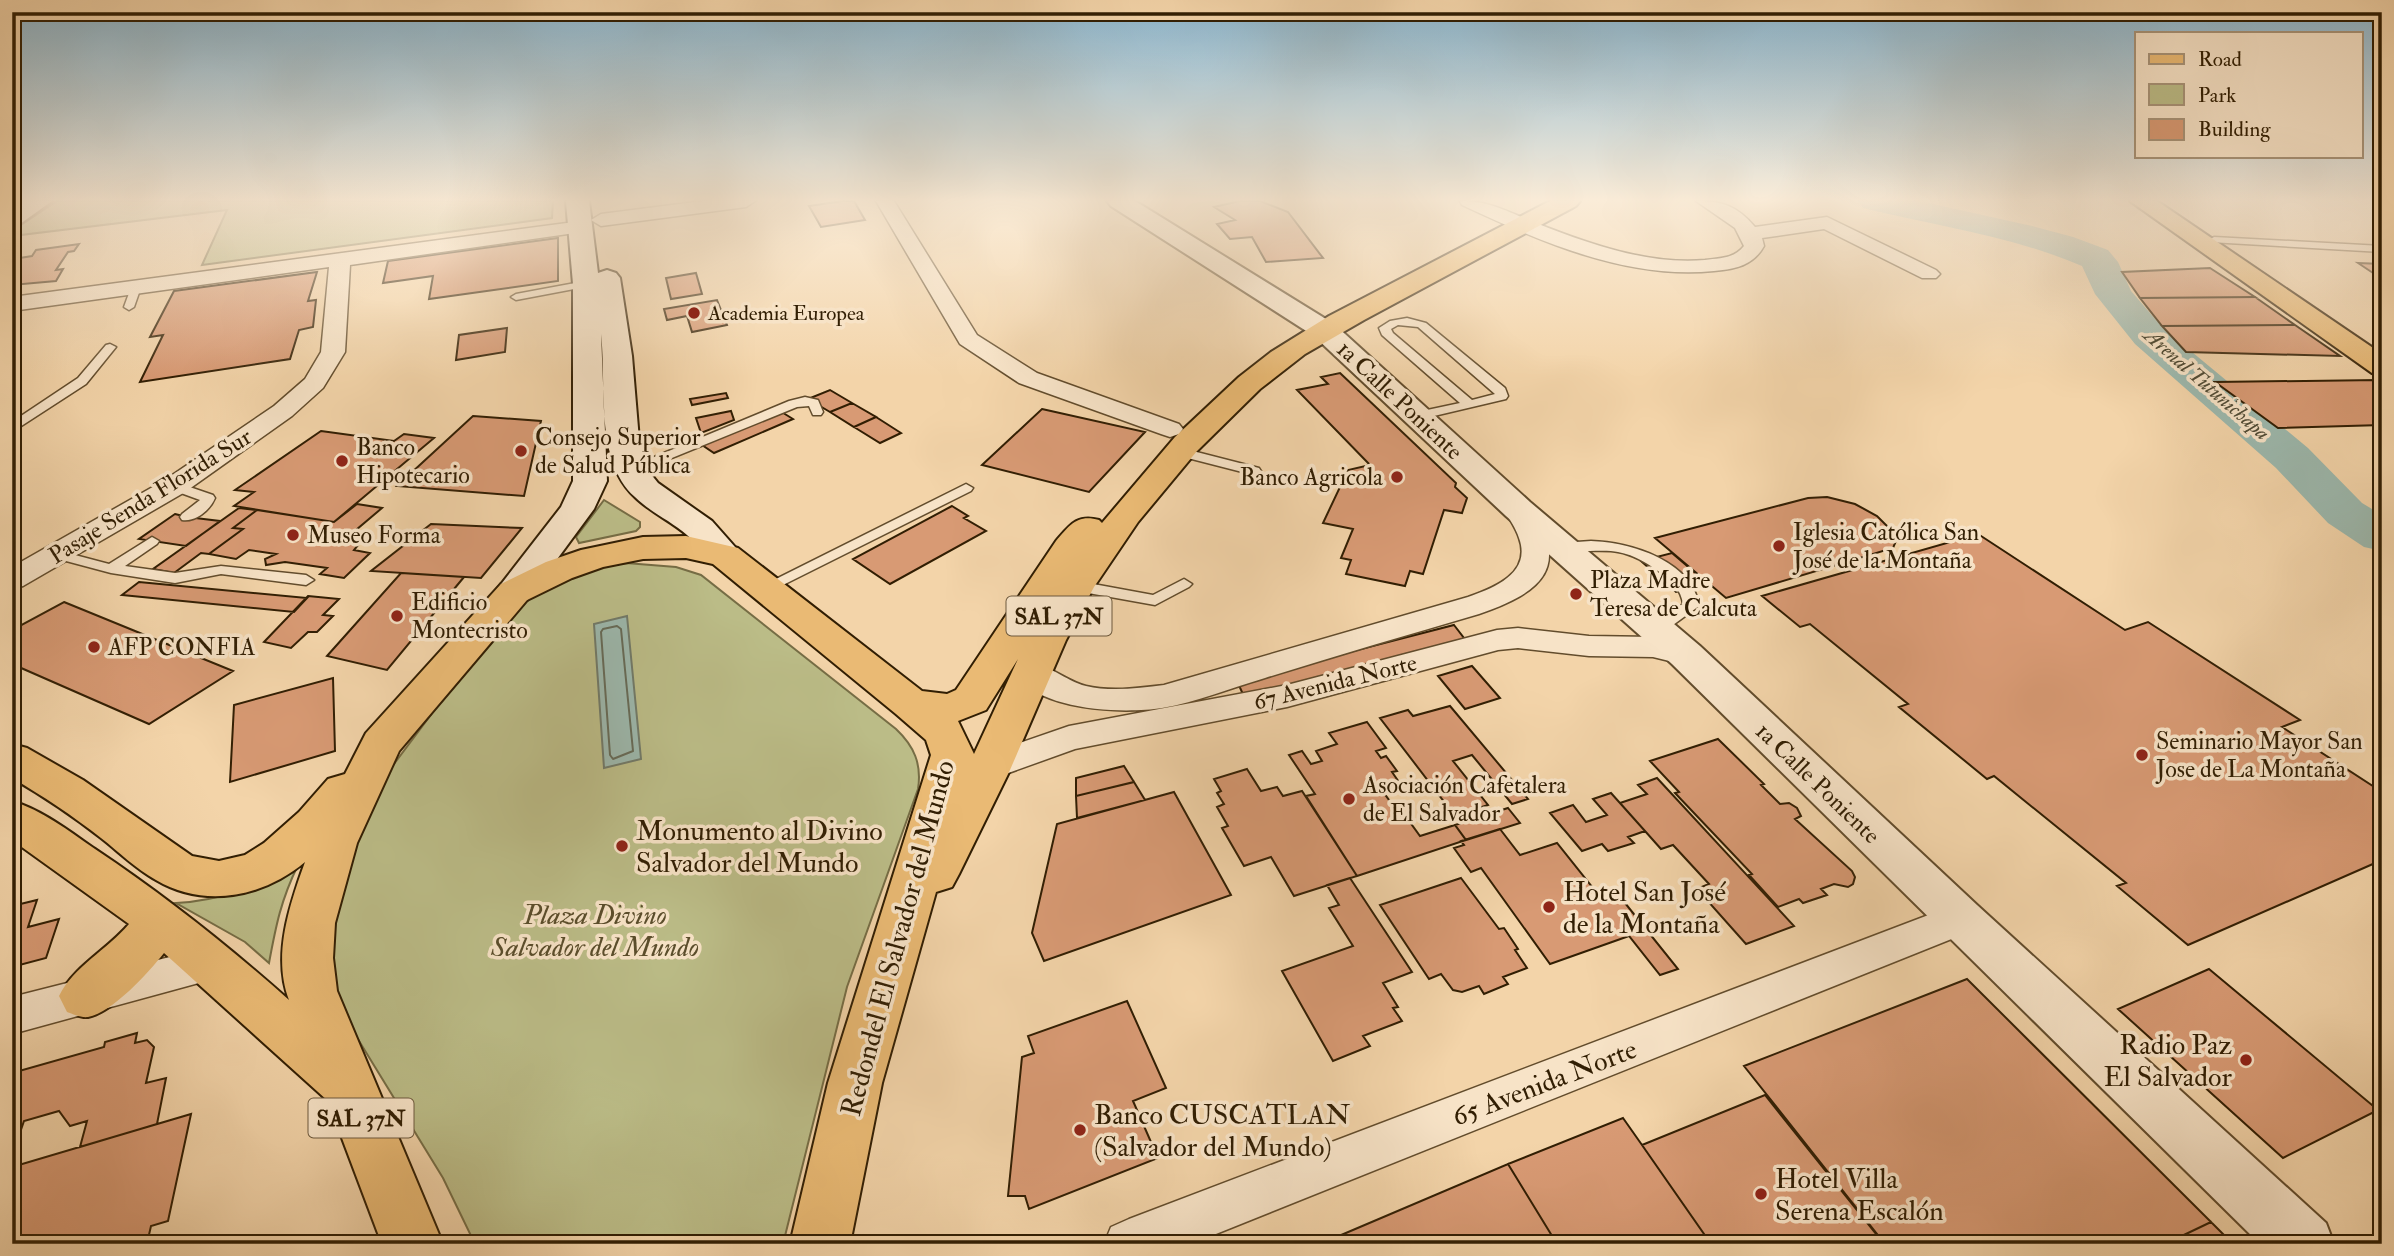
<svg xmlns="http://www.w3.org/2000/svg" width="2394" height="1256" font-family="'IM FELL Double Pica',serif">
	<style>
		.green { fill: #bbbc87; stroke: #766d45; stroke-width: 2 }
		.water { fill: #9cb8ad; stroke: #717a69; stroke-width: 2 }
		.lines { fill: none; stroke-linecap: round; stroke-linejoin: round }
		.shore { stroke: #666b58; stroke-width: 2 }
		.river { fill: #9cb8ad; fill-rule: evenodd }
		.building { fill: #d89a74; stroke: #311e03; stroke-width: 2 }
		.service-casing { stroke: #624c2c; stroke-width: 3 }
		.minor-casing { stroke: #624c2c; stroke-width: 3 }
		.tertiary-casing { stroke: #624c2c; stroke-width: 4 }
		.secondary-casing { stroke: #311e03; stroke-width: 4 }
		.primary-casing { stroke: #311e03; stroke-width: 4 }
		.trunk-casing { stroke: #311e03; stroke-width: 4 }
		.service { fill: #f7e3c7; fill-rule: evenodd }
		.minor { fill: #f7e3c7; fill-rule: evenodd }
		.tertiary { fill: #f7e3c7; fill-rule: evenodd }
		.secondary { fill: #f7e3c7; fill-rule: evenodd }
		.primary { fill: #eaba74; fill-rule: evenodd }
		.trunk { fill: #eaba74; fill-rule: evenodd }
		.poi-dot { fill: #8f2418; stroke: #f7e3c7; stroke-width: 2.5 }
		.labels { text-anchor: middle; stroke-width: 7; stroke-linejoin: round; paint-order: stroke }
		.far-poi-label { font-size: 21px; fill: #311e03; stroke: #f7e3c7; text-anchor: start }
		.far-water-label { font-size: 21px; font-style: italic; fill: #514c36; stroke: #f7e3c7 }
		.shield { fill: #f7e3c7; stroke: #6c593e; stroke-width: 2 }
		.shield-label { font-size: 23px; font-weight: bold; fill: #311e03 }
		.street-label { font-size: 24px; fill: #311e03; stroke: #f7e3c7 }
		.poi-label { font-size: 24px; fill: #311e03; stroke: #f7e3c7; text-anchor: start }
		.near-poi-label { font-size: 28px; fill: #311e03; stroke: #f7e3c7; text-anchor: start }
		.near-park-label { font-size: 28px; font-style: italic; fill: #5a4d2b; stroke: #f7e3c7 }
		.near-street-label { font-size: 28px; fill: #311e03; stroke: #f7e3c7 }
	</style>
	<rect width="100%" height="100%" fill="#f3d4a9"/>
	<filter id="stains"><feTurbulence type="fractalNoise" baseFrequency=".00286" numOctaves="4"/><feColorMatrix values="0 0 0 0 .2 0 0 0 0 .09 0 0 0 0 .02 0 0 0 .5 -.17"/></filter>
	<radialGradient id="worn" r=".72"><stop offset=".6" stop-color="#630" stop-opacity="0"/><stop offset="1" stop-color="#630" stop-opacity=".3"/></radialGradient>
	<!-- green -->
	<path class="green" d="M57 201H553L552 218 202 265 227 210 12 236V231Z
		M604 500 640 522V527L636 531 579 543 576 537Z
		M626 563 676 567 701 575 896 729C914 746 922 764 918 789L847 987 783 1244H475L443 1178 337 1005 323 940 376 788 496 628 525 600 550 585 597 568Z
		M298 865C281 900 276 925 269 963L245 942 176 903C221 901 258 885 298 865Z"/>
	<!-- water -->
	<path class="water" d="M627 616 641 759 604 768 594 624Z"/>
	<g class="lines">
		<!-- shore -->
		<path class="shore" d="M617 626 621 629 633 751 613 759 610 755 601 632 603 629Z"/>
		<!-- river -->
		<path class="river" d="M1858 201H1919L2032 226 2073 237 2108 250 2118 262 2131 291 2163 328 2308 448 2362 503 2382 515V551L2364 547 2328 523 2276 468 2135 344 2095 294 2082 266C2012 236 1936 226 1863 208Z"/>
	</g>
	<!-- building -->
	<path class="building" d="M843 201H854L865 220 821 227 809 206Z
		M1240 201H1260L1288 212 1323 258 1266 262 1252 237 1230 239 1217 224 1235 220 1214 207Z
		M558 238V281L429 299 433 276 383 283 388 261Z
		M79 244 74 251 68 252 56 270 63 269 56 281 12 285 13 259 32 256 36 250Z
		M2358 263 2382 264V279Z
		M2210 268 2255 297 2140 298 2122 272Z
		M317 272 308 301 316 300 313 327 299 330 290 359 140 382 163 335 150 337 174 291Z
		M696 273 702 294 671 299 666 278Z
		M2255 297 2295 325 2162 326 2140 298Z
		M717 300 727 325 692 332 687 316 667 320 664 309Z
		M2295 325 2340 356 2186 352 2162 326Z
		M507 328 505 352 456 360 459 335Z
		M1340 373 1456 483 1455 487 1467 498 1462 513 1444 510 1423 574 1410 571 1405 586 1346 574 1351 560 1341 558 1353 529 1323 523 1348 470 1370 465 1297 390 1328 384 1321 377Z
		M2379 380 2382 382V425L2278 428 2215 382Z
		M830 390 852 403 830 412 808 399Z
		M726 393 728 398 692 405 690 399Z
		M852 403 876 417 854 427 830 412Z
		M1042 409 1145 432 1089 492 982 465Z
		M731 411 734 420 701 433 696 418Z
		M780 411 793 419 714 453 702 445Z
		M473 416 541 421 524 496 397 486Z
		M876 417 901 433 880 443 854 427Z
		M321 431 394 441 404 434 434 438 334 522 234 506 254 492 235 490Z
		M1827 497 1855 504 1877 516 1894 533 1896 541 1893 548 1726 598 1655 538 1808 498Z
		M357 504 382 508 343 541 359 544 354 550 370 553 344 578 320 574 327 568 285 562 266 565 265 559 276 554 249 550 236 559 209 554 243 529 233 528 257 510 334 522Z
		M952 506 968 516 964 518 986 531 890 584 853 559Z
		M239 508 257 510 233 528 243 529 209 554 201 553 174 573 153 569Z
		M175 514 187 517 220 521 186 546 139 539Z
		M431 524 522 528 481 578 371 571Z
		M1978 534 2125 630 2148 622 2300 720 2282 727 2382 792V860L2188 945 2117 886 2126 883 1994 776 1987 779 1899 707 1908 704 1810 624 1800 627 1762 596Z
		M1978 534 2125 630 2148 622 2300 720 2282 727 2382 792V860L2188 945 2117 886 2126 883 1994 776 1987 779 1899 707 1908 704 1810 624 1800 627 1762 596Z
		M1672 553 1707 583 1676 592 1641 561Z
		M401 573 464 577 387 670 327 656Z
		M139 582 307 598 294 612 122 595Z
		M308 596 339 599 323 615 333 616 317 632H308L291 648 264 642Z
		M64 602 233 671 149 724 12 664V630Z
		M1454 625 1467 642 1246 701 1237 681Z
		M1472 666 1500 698 1465 709 1438 676Z
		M333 678 335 751 230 782 234 705Z
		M1450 706 1528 799 1512 804 1472 755 1453 761 1488 805 1455 816 1380 718 1408 710 1413 716Z
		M1367 722 1386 748 1376 751 1381 758 1386 756 1397 771 1392 772 1403 788 1384 793 1392 804 1396 803 1420 836 1455 825 1466 840 1357 876 1306 796 1315 794 1289 755 1302 751 1311 764 1322 761 1316 751 1337 744 1329 733Z
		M1718 739 1764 784 1761 785 1780 804 1789 803 1797 808 1801 816 1795 819 1852 871 1855 877 1853 884 1848 887 1834 884 1821 889 1827 895 1803 903 1799 899 1778 907 1749 875 1752 874 1675 793 1679 792 1650 761Z
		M1124 766 1134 782 1076 796V778Z
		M1247 769 1261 791 1277 787 1283 796 1302 791 1357 876 1294 896 1271 857 1244 866 1222 828 1228 826 1217 807 1224 804 1217 793 1221 791 1214 779Z
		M1657 778 1794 926 1746 944 1697 889 1709 884 1673 845 1661 849 1620 803 1647 794 1638 785Z
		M1134 782 1145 800 1077 818 1076 796Z
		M1174 792 1231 895 1044 961 1032 933 1057 824Z
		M1611 793 1645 831 1628 837 1634 843 1608 851 1602 844 1582 851 1550 813 1573 805 1586 822 1607 815 1593 799Z
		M1508 808 1520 823 1466 840 1455 825Z
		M1500 829 1520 855 1557 843 1605 903 1621 898 1678 969 1660 975 1629 936 1550 964 1481 868 1471 872 1454 848 1464 845 1461 841Z
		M1350 878 1412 972 1383 983 1398 1007 1393 1008 1402 1021 1363 1036 1370 1046 1333 1061 1282 971 1353 946 1329 908 1339 905 1327 885Z
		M1461 878 1499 929 1504 928 1518 949 1515 950 1527 968 1503 977 1508 984 1484 994 1479 986 1462 992 1453 990 1441 974 1429 979 1380 905Z
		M37 900 28 927 59 919 46 958 12 967V906Z
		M2209 969 2378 1110 2283 1158 2118 1009Z
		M1967 979 2211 1222 2165 1244H1885L1744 1066Z
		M1127 1001 1166 1088 1133 1101 1158 1158 1029 1209 1025 1196H1008L1022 1057 1034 1053 1028 1036Z
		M137 1033 135 1043 147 1040 154 1047 146 1083 166 1078 157 1124 80 1147 87 1121 70 1126 59 1111 24 1121 12 1156V1073L104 1047 105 1042Z
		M1765 1095 1884 1244H1711L1642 1145Z
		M191 1114 168 1221 151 1226 148 1239 137 1244H12V1167Z
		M1623 1118 1642 1145 1711 1244H1557L1508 1164Z
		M1508 1164 1557 1244H1320Z
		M2211 1222 2233 1244H2165Z"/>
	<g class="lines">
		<defs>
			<path id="service" d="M2214 237 2382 246V252L2210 242 2209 240Z
				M586 281 590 282V286L516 300 511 297 516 294Z
				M132 285 141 287 134 307 129 310 124 307Z
				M1407 318 1426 323 1505 388 1508 396 1506 399 1417 420 1413 419V413L1460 403 1382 335 1379 328 1390 321ZM1398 325 1418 327 1495 394 1472 400 1393 333 1391 329Z
				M110 344 116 347 86 384 12 432V422L78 378 106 345Z
				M805 397 818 400 823 412 821 415H813L809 406 797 407 635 473 630 474 623 470 789 401Z
				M1181 448 1259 468 1261 471 1254 475 1176 455 1174 452Z
				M175 482 213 495 215 498C210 510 196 522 182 520L180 517 182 514 200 500 170 489 168 486Z
				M966 484 973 488 971 491 771 591 766 593 758 588Z
				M152 537 159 541 157 544 125 566 175 573 221 566 306 575 314 580 306 585 221 574 175 583 111 573 51 557 49 554 56 550 109 564Z
				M1591 541C1630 542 1693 561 1699 606L1662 633H1650L1648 629 1650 625 1683 604C1681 590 1673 582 1662 574 1649 564 1635 555 1618 552 1603 548 1563 555 1555 547L1562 543Z
				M1184 579 1192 584 1189 587 1155 605 1077 591 1069 586 1077 581 1153 595Z"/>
			<path id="minor" d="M703 201H755L746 207 601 226 591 220 601 214Z
				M876 201H894L977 335 1037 373 1179 424 1183 429 1179 434 1170 437 1161 434 1019 383 960 344Z
				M1460 201C1492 201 1507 212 1536 223 1589 244 1648 265 1705 260 1719 258 1734 259 1744 246L1735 228 1696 201C1723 201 1737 206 1755 227L1827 217 1936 270 1940 274 1936 278H1922L1824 229 1762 238 1764 246C1753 266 1735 269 1714 271 1627 280 1539 241 1462 205Z
				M582 221 592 227 589 231 350 265 345 352 323 388 292 416 185 492 23 586 12 589V567L165 480 274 406 305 379 321 352 329 267 12 311V297Z
				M1518 501 1528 503C1572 567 1543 592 1479 614 1407 635 1336 656 1265 678 1231 688 1197 702 1162 708 1122 714 1038 711 1014 672L1018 664C1044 658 1062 680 1086 686 1111 692 1139 688 1164 685L1468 597C1494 588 1532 573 1519 538 1516 528 1509 519 1504 509L1508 503Z
				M1518 628 1589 636 1653 637 1697 648 1702 655 1697 662 1686 665 1653 657 1589 656 1518 648 1498 650 1287 707 1075 749 989 780 976 776 971 767 976 758 1069 726 1287 685 1497 630Z
				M1960 903 1974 908 1980 919 1974 930 1191 1244H1104L1111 1227 1129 1219Z
				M213 946 228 951 234 963 228 975 12 1034V997Z"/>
			<path id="tertiary" d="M24 201H52L20 224 12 226V209Z
				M1107 201H1135L1334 324 1530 502 1700 646 1977 905 2326 1223 2334 1244H2260L1672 664 1506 516 1314 336 1111 206Z"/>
			<path id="secondary" d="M566 201H589L598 273 607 270 616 273 620 278 632 356 639 440 646 468 658 483 712 521 743 556 738 564C707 571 707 552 687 535 671 521 650 512 635 497 594 460 607 385 601 334L607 481 594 509 527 600 514 603 501 600 495 592 561 507 573 481V284Z"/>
			<path id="primary" d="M2130 201H2157L2382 354V376L2372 373Z"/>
			<path id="trunk" d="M1550 201H1580L1576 206 1364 320 1305 354 1260 389 1197 451 1138 522 1094 587 1066 640 1010 770 959 874 952 887 936 892 882 1083 850 1244H790L828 1083 931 755 926 740 896 714 713 564 686 558 643 559 603 567 572 578 527 600 399 751 357 843 335 923 333 958 337 991 443 1244H382L328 1101 164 953C148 973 113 1012 88 1017 81 1018 73 1014 67 1012L59 996C74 966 107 950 129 924L12 840V801C42 810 69 831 95 849 164 895 227 945 289 1000 272 956 290 904 305 862 263 897 205 909 156 880 136 869 119 852 101 838 73 816 43 796 12 778V744L27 748 83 780 192 856 219 861 245 855 264 843 299 812 328 779 345 774 366 733 501 584 546 562 581 550 643 537 686 536 738 548 922 691 947 694 956 690 1056 541C1070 525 1077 514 1099 520L1102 523 1175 437 1239 377 1271 352 1329 316ZM1018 659 974 754 958 721 986 710Z"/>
		</defs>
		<!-- service casing -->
		<use href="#service" class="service-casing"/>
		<!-- minor casing -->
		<use href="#minor" class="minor-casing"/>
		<!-- tertiary casing -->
		<use href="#tertiary" class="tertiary-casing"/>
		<!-- secondary casing -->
		<use href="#secondary" class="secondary-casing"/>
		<!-- primary casing -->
		<use href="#primary" class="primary-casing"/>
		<!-- trunk casing -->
		<use href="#trunk" class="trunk-casing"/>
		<!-- service -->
		<use href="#service" class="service"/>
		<!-- minor -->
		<use href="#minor" class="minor"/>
		<!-- tertiary -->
		<use href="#tertiary" class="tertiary"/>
		<!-- secondary -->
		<use href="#secondary" class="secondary"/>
		<!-- primary -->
		<use href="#primary" class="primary"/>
		<!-- trunk -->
		<use href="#trunk" class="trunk"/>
	</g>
	<!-- sky -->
	<linearGradient id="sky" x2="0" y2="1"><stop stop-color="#89b6d0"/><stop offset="0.53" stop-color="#faecd8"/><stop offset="1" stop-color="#faecd8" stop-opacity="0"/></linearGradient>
	<rect width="2394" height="377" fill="url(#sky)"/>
	<!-- markers -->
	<g class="poi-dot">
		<circle cx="694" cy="313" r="7"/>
		<circle cx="521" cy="451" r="7"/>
		<circle cx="342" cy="461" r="7"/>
		<circle cx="1397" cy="477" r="7"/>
		<circle cx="293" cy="535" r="7"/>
		<circle cx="1779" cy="546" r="7"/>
		<circle cx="1576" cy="594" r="7"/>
		<circle cx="397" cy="616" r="7"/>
		<circle cx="94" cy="647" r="7"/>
		<circle cx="2142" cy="755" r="7"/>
		<circle cx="1349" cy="799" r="7"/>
		<circle cx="622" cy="846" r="7"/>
		<circle cx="1549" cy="907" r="7"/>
		<circle cx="2246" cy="1060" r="7"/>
		<circle cx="1080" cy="1130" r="7"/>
		<circle cx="1761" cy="1194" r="7"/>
	</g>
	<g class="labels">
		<!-- far-poi labels -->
		<g class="far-poi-label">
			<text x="708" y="320">Academia Europea</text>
		</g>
		<!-- far-water labels -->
		<g class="far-water-label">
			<text transform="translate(2207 384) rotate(41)" y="7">Arenal Tutunichapa</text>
		</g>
		<!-- shield labels -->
		<g class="shield">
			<rect x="1006.5" y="596.5" width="105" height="39" rx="5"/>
			<rect x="308.5" y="1098.5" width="105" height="39" rx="5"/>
		</g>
		<g class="shield-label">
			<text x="1059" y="624">SAL 37N</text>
			<text x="361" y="1126">SAL 37N</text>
		</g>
		<!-- street labels -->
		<g class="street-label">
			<text transform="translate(1400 400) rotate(43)" y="8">1a Calle Poniente</text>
			<text transform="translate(150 496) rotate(-32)" y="8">Pasaje Senda Florida Sur</text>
			<text transform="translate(1335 682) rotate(-14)" y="8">67 Avenida Norte</text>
			<text transform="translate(1818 783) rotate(44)" y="8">1a Calle Poniente</text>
		</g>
		<!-- poi labels -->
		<g class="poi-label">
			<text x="535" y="445">Consejo Superior<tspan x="535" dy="28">de Salud Pública</tspan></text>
			<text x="356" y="455">Banco<tspan x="356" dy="28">Hipotecario</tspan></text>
			<text x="1383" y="485" text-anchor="end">Banco Agricola</text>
			<text x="1793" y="540">Iglesia Católica San<tspan x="1793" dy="28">José de la Montaña</tspan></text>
			<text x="307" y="543">Museo Forma</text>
			<text x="1590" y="588">Plaza Madre<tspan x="1590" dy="28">Teresa de Calcuta</tspan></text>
			<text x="411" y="610">Edificio<tspan x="411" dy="28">Montecristo</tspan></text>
			<text x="108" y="655">AFP CONFIA</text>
			<text x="2156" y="749">Seminario Mayor San<tspan x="2156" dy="28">Jose de La Montaña</tspan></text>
			<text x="1363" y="793">Asociación Cafetalera<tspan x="1363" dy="28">de El Salvador</tspan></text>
		</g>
		<!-- near-poi labels -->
		<g class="near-poi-label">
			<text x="636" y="840">Monumento al Divino<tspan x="636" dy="32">Salvador del Mundo</tspan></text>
			<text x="1563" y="901">Hotel San José<tspan x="1563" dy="32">de la Montaña</tspan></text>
			<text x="2232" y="1054" text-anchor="end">Radio Paz<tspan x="2232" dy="32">El Salvador</tspan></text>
			<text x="1094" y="1124">Banco CUSCATLAN<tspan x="1094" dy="32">(Salvador del Mundo)</tspan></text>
			<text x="1775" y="1188">Hotel Villa<tspan x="1775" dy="32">Serena Escalón</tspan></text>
		</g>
		<!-- near-park labels -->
		<g class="near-park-label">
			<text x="595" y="924">Plaza Divino<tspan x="595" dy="32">Salvador del Mundo</tspan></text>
		</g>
		<!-- near-street labels -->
		<g class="near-street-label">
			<text transform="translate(897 938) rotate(-75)" y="10">Redondel El Salvador del Mundo</text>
			<text transform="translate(1544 1082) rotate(-21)" y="10">65 Avenida Norte</text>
		</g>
	</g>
	<!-- margin -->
	<rect width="2394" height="1256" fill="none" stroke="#f3d4a9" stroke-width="42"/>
	<rect x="14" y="14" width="2366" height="1228" fill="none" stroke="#311e03" stroke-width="3.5"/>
	<rect x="21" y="21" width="2352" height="1214" fill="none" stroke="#311e03" stroke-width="2"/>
	<!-- legend -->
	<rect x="2135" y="32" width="228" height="126" fill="#f7e3c7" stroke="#a89479" stroke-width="2"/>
	<rect x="2149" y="54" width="35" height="10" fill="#eaba74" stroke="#a89479" stroke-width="2"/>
	<text x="2198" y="66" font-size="21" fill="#311e03">Road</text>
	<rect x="2149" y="84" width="35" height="21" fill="#bbbc87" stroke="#a89479" stroke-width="2"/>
	<text x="2198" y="102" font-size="21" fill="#311e03">Park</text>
	<rect x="2149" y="119" width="35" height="21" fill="#d89a74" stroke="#a89479" stroke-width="2"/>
	<text x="2198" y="136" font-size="21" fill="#311e03">Building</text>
	<rect width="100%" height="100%" filter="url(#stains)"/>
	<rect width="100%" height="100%" fill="url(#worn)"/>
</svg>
